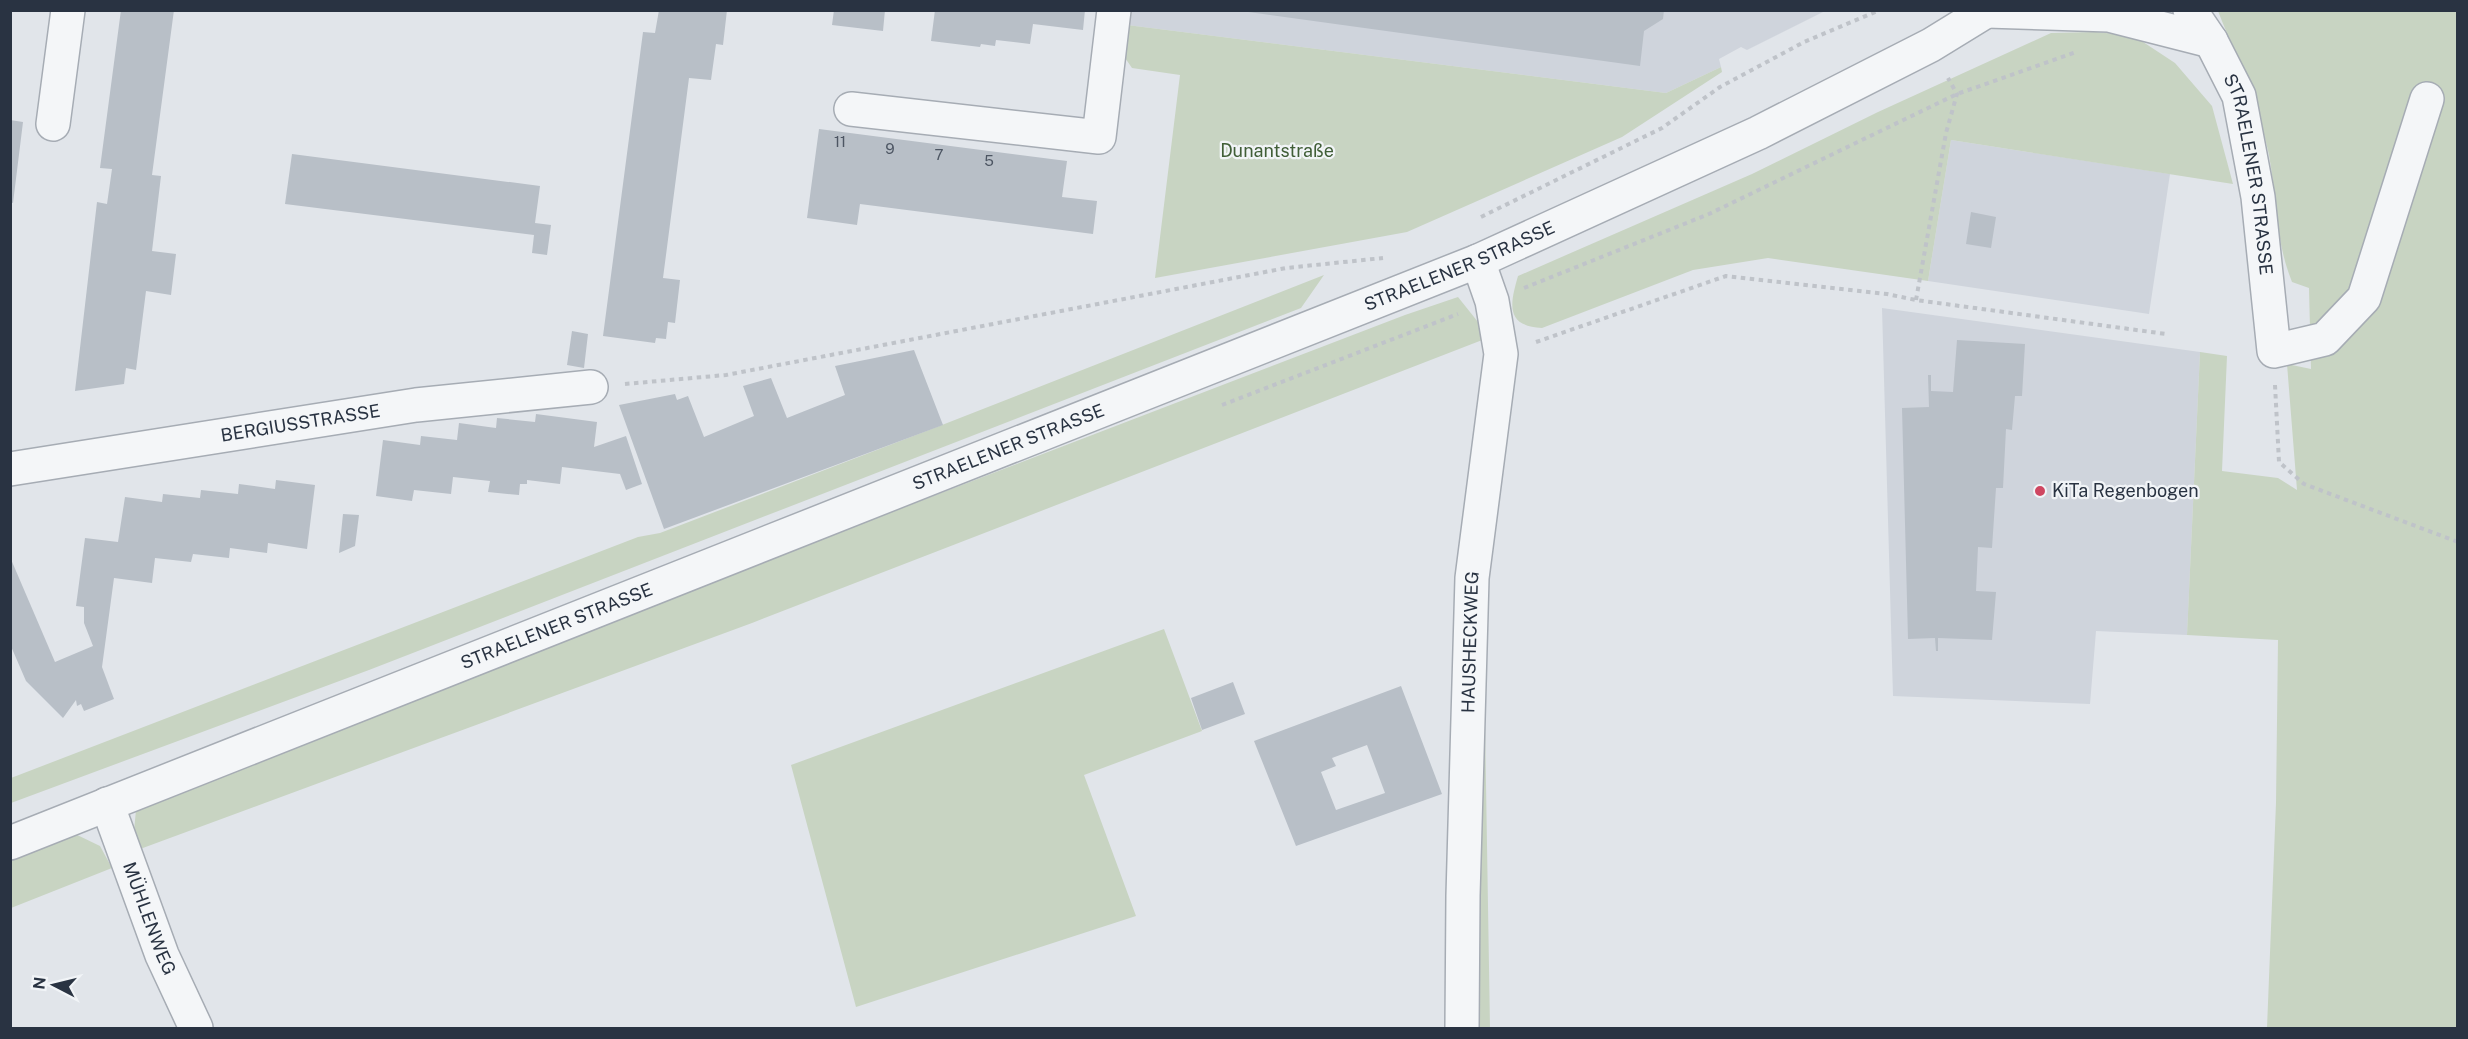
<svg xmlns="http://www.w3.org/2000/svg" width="2468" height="1039" font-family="'Public Sans',sans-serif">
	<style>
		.built { fill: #cfd4dc }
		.green { fill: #c8d4c2 }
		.building { fill: #b8bfc7; fill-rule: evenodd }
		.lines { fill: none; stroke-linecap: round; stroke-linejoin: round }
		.minor-casing { stroke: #a6acb4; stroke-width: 36 }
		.path { stroke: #bfc3c9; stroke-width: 4; stroke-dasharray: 4.5 4.5; stroke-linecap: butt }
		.minor { stroke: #f4f6f8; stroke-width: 33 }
		.poi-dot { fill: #cf4661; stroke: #f1f4f7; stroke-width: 2 }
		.labels { text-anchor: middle; stroke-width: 4.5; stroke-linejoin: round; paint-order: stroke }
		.number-label { font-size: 15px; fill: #4d5663 }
		.park-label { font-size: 18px; fill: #405e37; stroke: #f1f4f7 }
		.street-label { font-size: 18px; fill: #293342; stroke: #f1f4f7 }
		.poi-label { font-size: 18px; fill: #293342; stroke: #f1f4f7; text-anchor: start }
	</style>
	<rect width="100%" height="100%" fill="#e1e5ea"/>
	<!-- built -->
	<path class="built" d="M1129 10 1825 11 1747 50 1741 47 1719 59 1721 67 1666 93 1127 25Z
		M1951 140 2170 174 2149 314 1928 281Z
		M1882 308 2200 352 2187 635 2096 631 2090 704 1893 696Z"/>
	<!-- green -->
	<path class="green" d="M2218 11H2457V1028H2267L2276 803 2278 640 2187 635 2200 352 2227 356 2222 471 2278 478 2297 490 2287 364 2311 369 2309 288 2292 282C2275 240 2277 199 2269 155 2259 105 2236 57 2218 11Z
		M1127 25 1666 93 1721 67 1722 72 1622 137 1407 232 1155 278 1180 75 1132 68 1123 55Z
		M2096 32 2134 36 2175 63 2212 106 2233 184 1951 140 1928 281 1768 258 1693 270 1542 328C1505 326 1510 304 1518 276L1752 174 1878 112 2051 33Z
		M1324 275 1301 308 369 670 11 803V778L638 537 660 533 942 425Z
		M1458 297 1490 337 752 623 132 852 136 810 709 582 1405 315Z
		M1164 629 1202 731 1084 775 1136 916 856 1007 791 765Z
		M1484 661 1490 1028H1474Z
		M71 832 100 846 112 868 11 908 10 853Z"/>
	<!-- building -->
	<path class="building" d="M121 10H174L152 175 161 176 152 251 176 254 171 295 146 291 136 370 126 368 124 384 75 391 97 202 107 204 112 169 100 168Z
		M659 10H727L723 45 716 44 711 80 689 78 663 278 680 280 675 323 668 322 666 339 656 338 655 343 603 336 643 32 655 33Z
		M834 10H885L883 31 832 25Z
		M935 10H1085L1083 30 1033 24 1030 44 996 40 995 46 981 44 980 47 931 41Z
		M1234 10H1664L1663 19 1644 31 1640 66Z
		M10 120 23 122 13 203 10 202Z
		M819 129 1067 161 1062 197 1097 201 1093 234 860 204 857 225 807 218Z
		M292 154 540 186 535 223 551 225 547 255 532 253 534 235 285 204Z
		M1971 212 1996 217 1991 248 1966 244Z
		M572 331 588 334 584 368 567 365Z
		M1957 340 2025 344 2022 396H2015L2012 430 2006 429 2003 488H1996L1992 548 1978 547 1976 591 1996 592 1992 640 1938 638V651H1936L1935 638 1908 639 1902 408 1929 407 1928 375H1931V391L1953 392Z
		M914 350 943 425 664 529 619 405 675 394 677 400 688 396 704 437 754 416 743 386 771 378 787 418 845 395 835 366Z
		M536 414 597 422 594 447 626 436 642 484 626 490 620 474 562 467 560 484 527 480V484H520L519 495 488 492 490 481 453 477 451 494 414 490 412 501 376 496 383 440 420 445 421 436 457 440 459 423 496 428 497 418 535 422Z
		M276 480 315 485 307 549 268 543 267 553 230 548 229 558 193 554 191 562 155 558 152 583 114 578 102 667 114 699 84 711 81 704 77 706 76 700 63 718 26 681 10 644V557L55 662 93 646 84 623V607L76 606 85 538 118 542 125 497 162 502 163 494 200 498 201 490 238 494 239 484 275 489Z
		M343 514 359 515 355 546 339 553Z
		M1233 682 1245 714 1202 730 1191 698Z
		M1401 686 1442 794 1296 846 1254 741ZM1367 745 1385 793 1336 810 1321 772 1336 766 1332 758Z"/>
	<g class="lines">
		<defs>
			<g id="minor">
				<path id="s1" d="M2190 10 2211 41 2239 96 2258 197 2274 351 2325 339 2364 298 2427 99"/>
				<path d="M1987 11 2109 15 2211 41"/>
				<path d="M851 109 1099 137 1114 10"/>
				<path d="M53 124 68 10"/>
				<path id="s2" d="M10 469 416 405 591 387"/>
				<path id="s3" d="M107 804 162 955 196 1028"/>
				<path id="s4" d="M10 843 1478 261 1758 133 1931 45 1988 10"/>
				<path id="s5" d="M1462 1028 1463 896 1472 578 1501 354 1492 301 1478 261"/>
			</g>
		</defs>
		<!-- minor casing -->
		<use href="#minor" class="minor-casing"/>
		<!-- path -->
		<path class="path" d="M1481 217 1662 128 1720 87 1804 42 1880 10
			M1524 288 1709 214 1957 94 2076 52
			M1916 300 1946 133 1957 94 1948 78
			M1536 342 1726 276 1887 294 1916 300 2166 334
			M625 384 726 375 1286 268 1383 258
			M2275 385 2279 462 2304 484 2458 542
			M1222 405 1458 314"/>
		<!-- minor -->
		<use href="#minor" class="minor"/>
	</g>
	<!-- markers -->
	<circle class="poi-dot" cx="2040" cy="491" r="6"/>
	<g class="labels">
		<!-- number labels -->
		<g class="number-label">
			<text x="840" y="147">11</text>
			<text x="890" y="154">9</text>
			<text x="939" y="160">7</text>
			<text x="989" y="166">5</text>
		</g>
		<!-- park labels -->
		<g class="park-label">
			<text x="1277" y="157">Dunantstraße</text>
		</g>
		<!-- street labels -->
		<g class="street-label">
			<text dy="6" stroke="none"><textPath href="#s1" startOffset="178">STRAELENER STRASSE</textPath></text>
			<text dy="6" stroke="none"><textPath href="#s4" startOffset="1560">STRAELENER STRASSE</textPath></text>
			<text dy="6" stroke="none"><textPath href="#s2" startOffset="294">BERGIUSSTRASSE</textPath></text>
			<text dy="6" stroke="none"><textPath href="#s4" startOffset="1074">STRAELENER STRASSE</textPath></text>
			<text dy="6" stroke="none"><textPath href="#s4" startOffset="588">STRAELENER STRASSE</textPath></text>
			<text dy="6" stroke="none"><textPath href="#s5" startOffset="386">HAUSHECKWEG</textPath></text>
			<text dy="6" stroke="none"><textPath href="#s3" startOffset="122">MÜHLENWEG</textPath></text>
		</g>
		<!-- poi labels -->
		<g class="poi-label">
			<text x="2052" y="497">KiTa Regenbogen</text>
		</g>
	</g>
	<!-- border -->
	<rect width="2468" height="1039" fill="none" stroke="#293342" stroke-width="24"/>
	<!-- north arrow -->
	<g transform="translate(54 985) rotate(277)" stroke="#f1f4f7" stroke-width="4.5" paint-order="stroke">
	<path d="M0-4.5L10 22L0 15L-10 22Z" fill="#293342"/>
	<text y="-9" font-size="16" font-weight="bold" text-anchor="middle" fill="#293342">N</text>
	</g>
</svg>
